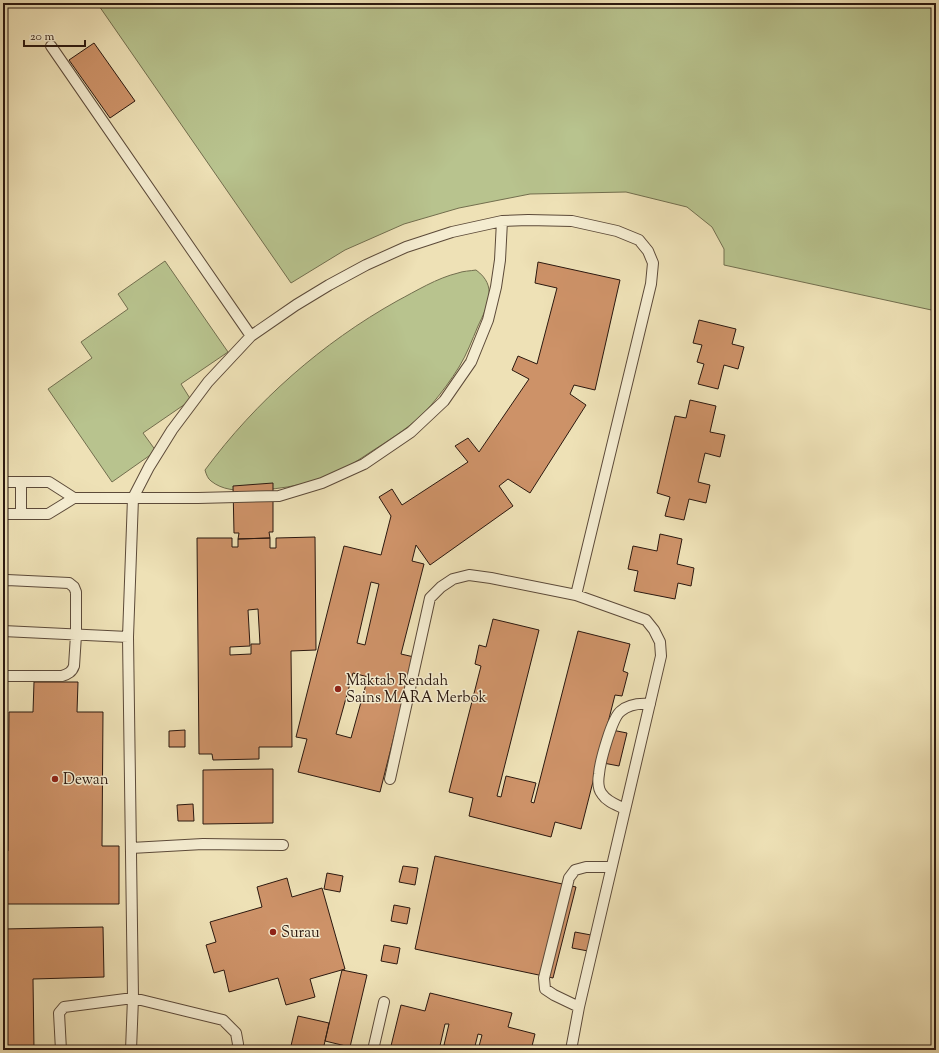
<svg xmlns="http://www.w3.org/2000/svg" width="939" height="1053" font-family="'Sorts Mill Goudy',serif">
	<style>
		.green { fill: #b8c38e; stroke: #726e4e }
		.building { fill: #cd9268; stroke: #2b180f; fill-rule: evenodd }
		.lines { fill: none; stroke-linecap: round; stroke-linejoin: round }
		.service-casing { stroke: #5c4a39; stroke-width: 12 }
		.service { stroke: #f4ecd0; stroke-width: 10 }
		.poi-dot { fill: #8f2418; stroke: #f4ecd0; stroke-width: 1.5 }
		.labels { text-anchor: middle; stroke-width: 3; stroke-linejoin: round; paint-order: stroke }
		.poi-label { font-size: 15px; fill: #2b180f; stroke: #f4ecd0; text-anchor: start }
	</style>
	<rect width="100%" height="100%" fill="#eee1b6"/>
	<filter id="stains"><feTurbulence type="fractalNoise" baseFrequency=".005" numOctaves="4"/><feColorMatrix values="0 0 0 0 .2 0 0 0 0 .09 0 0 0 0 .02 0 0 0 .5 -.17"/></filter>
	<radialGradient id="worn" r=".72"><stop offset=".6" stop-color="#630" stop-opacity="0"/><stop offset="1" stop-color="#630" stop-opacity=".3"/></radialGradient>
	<!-- green -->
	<path class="green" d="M97 3H936V311L724 265V249L712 227 687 207 626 192 530 194 459 208 404 224 345 250 291 283Z
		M165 261 228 352 181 384 191 400 143 433 156 451 112 482 48 389 92 358 81 342 128 309 118 294Z
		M476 270C498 286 488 305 478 326 472 340 467 354 459 367 451 380 442 392 432 404 418 421 401 432 383 444 370 452 358 461 345 468 316 483 283 490 251 490 237 491 222 490 211 481 208 479 206 474 205 470 256 401 322 343 397 301 416 291 437 278 458 273 463 271 470 271 476 270Z"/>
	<!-- building -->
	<path class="building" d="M94 43 135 101 110 118 69 60Z
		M538 262 620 280 595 390 574 385 570 394 586 405 530 493 508 479 499 486 513 506 430 565 416 545 412 561 424 564 401 654 414 657 380 792 298 772 307 739 296 737 344 546 381 555 391 516 379 497 392 489 402 505 468 462 455 446 468 438 479 452 529 379 512 370 518 356 537 364 557 288 535 283ZM371 582 379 584 365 645 357 643ZM353 673 368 677 351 738 336 734Z
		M699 320 736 329 732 344 744 347 738 369 724 365 718 389 698 384 704 364 697 362 702 345 693 343Z
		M690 400 716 406 710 432 725 435 720 457 705 453 698 482 710 485 706 503 689 499 684 520 665 516 670 497 657 493 675 416 686 418Z
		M273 483V532H269L270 538 238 539 239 533H234L233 486Z
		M660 534 682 539 677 564 694 568 691 586 678 583 675 599 634 591 638 571 628 569 633 546 657 551Z
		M315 537 316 650 291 651 292 747H259V759L213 760 212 754H199L197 538H232V547H238V539L270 538V548H276V538ZM258 609 260 644H251V654L230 655V647L250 646 248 610Z
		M493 619 539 630 497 796 501 797 506 776 536 783 531 802 534 803 578 631 630 644 623 671 628 673 622 696 615 695 581 829 555 822 551 837 469 816 473 798 449 792 481 666 475 664 479 645 486 647Z
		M34 682H78L77 712H103L102 846H119V904H3V851H8L9 712H33Z
		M607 729 627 733 619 766 598 762Z
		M185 730V747H169V731Z
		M273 769V823L203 824V770Z
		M193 804 194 821H178L177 805Z
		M435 856 576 887 553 978 415 949Z
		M403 866 418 868 415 885 399 882Z
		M327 873 343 876 340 892 324 889Z
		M287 878 292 897 322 888 345 969 310 979 315 997 286 1005 278 978 229 992 224 970 214 973 206 945 216 942 210 922 262 907 257 887Z
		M394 905 410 908 407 924 391 921Z
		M103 927 104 977 33 979 34 1050H3V929Z
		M575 932 591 935 588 951 572 948Z
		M384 945 400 948 397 964 381 961Z
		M342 970 367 975 350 1047 325 1041Z
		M430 993 512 1013 508 1027 535 1034 531 1050H478L482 1035 478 1034 474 1050H462L444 1045 449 1024H445L439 1050H390L401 1005 425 1011Z
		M298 1016 329 1023 323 1050H290Z"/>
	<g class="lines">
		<defs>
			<path id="service" d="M51 46 251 336
				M3 482H49L74 498
				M21 513V482
				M3 514H48L74 498H198L279 496 322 483 364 464 411 432 444 401 471 362 488 320 496 287 500 260 502 221
				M3 581 7 580 69 583 74 587 76 592V635L74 666C72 672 68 674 62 676H7L3 674
				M3 631 128 637
				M625 809C617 805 607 802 602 794 598 789 598 780 599 774 600 762 612 717 621 711 629 704 639 703 650 704
				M131 848 203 844 283 845
				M579 1007 554 995 545 989 544 978 569 878 575 870 586 867H611
				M61 1050 59 1013 64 1007 133 998 223 1020 236 1033 238 1044 237 1050
				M131 1050 133 998 128 637 133 498 149 467 172 430 208 382 251 336 296 305 329 285 366 265 406 247 452 232 502 221 528 220 572 221 617 231 639 240 648 251 653 263 651 284 576 595 491 578 469 575 453 579 441 587 430 598 390 779
				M373 1050 384 1002
				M571 1050 579 1007 661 656 660 642 654 630 646 620 576 595"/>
		</defs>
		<!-- service casing -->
		<use href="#service" class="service-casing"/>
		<!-- service -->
		<use href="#service" class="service"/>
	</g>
	<!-- markers -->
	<g class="poi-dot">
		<circle cx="338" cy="689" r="4"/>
		<circle cx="55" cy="779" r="4"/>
		<circle cx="273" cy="932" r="4"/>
	</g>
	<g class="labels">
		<!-- poi labels -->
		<g class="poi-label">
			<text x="346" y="685">Maktab Rendah<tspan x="346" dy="17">Sains MARA Merbok</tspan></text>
			<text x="63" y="784">Dewan</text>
			<text x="281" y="937">Surau</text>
		</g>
	</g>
	<!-- margin -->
	<rect width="939" height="1053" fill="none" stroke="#eee1b6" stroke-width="16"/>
	<rect x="4" y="4" width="931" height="1045" fill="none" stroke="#2b180f" stroke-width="2"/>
	<rect x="8" y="8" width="923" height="1037" fill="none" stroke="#2b180f"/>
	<!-- scale -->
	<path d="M24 40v6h61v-6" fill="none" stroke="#2b180f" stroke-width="2"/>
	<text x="30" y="40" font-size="12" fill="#2b180f" stroke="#f4ecd0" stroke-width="3" paint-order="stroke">20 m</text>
	<rect width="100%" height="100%" filter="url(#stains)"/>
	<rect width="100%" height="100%" fill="url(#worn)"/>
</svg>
